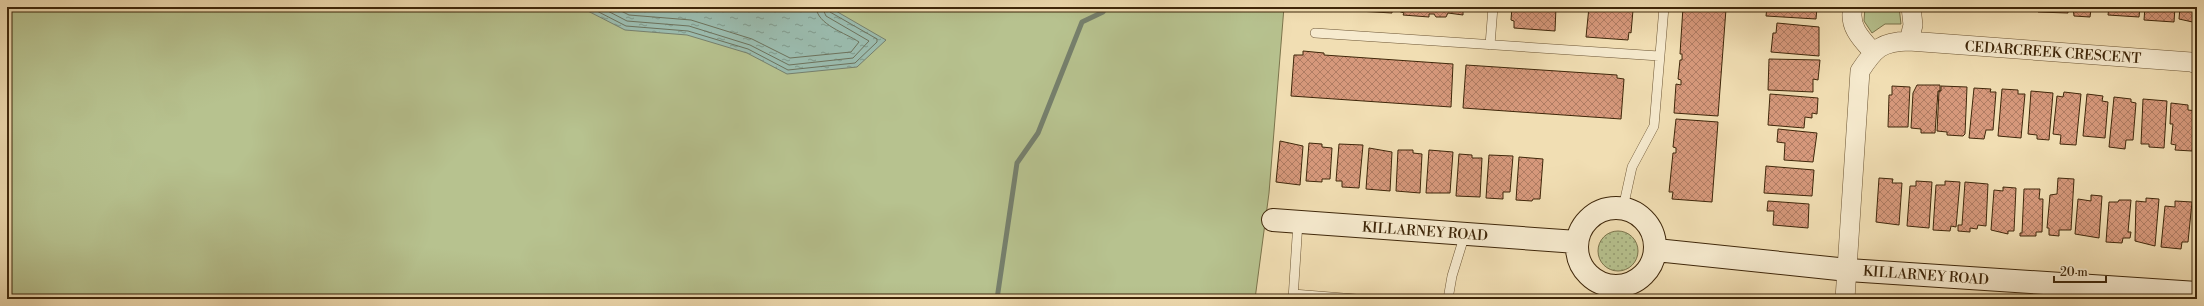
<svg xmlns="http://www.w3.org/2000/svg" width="2204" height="306" font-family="'Libre Bodoni',serif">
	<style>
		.green { fill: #b7c28f; stroke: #7b744c }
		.garden { fill: url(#garden-dots); stroke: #7b744c }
		.water { fill: url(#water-ripples); stroke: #76806d }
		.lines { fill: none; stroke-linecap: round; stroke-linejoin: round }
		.shore { stroke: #6d725c; stroke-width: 1 }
		.stream { stroke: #76806d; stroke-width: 5 }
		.building { fill: url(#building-cross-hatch); stroke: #3f270a }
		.lane-casing { stroke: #6c5534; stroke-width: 10 }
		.street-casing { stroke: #6c5534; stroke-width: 20 }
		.secondary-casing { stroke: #3f270a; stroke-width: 24 }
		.lane { stroke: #f6eace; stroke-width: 9 }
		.street { stroke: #f6eace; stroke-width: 19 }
		.secondary { stroke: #f6eace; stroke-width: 22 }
		.labels { text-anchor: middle; stroke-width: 4; stroke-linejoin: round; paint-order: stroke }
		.street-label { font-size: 14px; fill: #3f270a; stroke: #f6eace }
	</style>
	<defs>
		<pattern id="garden-dots" width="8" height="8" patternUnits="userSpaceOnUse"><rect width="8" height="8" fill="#b7c28f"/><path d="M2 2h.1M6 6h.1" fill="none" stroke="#969e73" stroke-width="1.8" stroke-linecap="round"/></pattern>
		<pattern id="water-ripples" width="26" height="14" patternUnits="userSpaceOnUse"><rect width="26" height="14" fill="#9bbcaf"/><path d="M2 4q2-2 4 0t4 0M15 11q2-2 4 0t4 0" fill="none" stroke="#80998d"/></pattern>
		<pattern id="building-cross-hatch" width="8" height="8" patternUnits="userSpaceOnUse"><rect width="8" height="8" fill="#d6987b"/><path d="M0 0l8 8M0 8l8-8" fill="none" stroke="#af7c63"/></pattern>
	</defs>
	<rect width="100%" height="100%" fill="#f1deb3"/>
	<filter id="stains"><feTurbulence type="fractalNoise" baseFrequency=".005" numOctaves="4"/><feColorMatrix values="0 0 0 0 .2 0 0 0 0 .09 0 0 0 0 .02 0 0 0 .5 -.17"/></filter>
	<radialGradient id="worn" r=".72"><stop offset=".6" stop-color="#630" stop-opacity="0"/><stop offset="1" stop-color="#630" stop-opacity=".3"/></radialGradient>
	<!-- green -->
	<path class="green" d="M7 7H1284L1269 193 1255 299H7Z
		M1865 7H1899L1901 24H1885L1872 33 1864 21Z"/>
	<!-- garden -->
	<path class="garden" d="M1598 251a20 20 0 1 1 40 0a20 20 0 1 1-40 0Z"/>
	<!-- water -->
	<path class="water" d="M580 7H829L886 40 857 67 787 74 747 53 687 35 625 30Z"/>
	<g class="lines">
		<!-- shore -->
		<path class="shore" d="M589 7 626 26 688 31 748 49 788 70 855 63 877 42V39L830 12 828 7
			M600 7 627 21 689 26 750 45 789 65 853 58 869 41 826 16 822 7
			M613 7 629 15 691 20 752 39 790 58 851 52 859 42C846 33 817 25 816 7"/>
		<!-- stream -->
		<path class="stream" d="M997 299 1017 163 1038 133 1082 22 1103 12 1106 7"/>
	</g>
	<!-- building -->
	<path class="building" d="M1313 7H1340V10L1313 8Z
		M1347 7H1463V15L1448 13 1446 17H1436L1434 14H1429V17L1403 15 1404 13 1398 11H1392V13L1358 11 1359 9Z
		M1512 7H1556L1555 31 1514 28V21L1511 20Z
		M1589 7H1631L1630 10H1633L1631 33 1629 32 1628 40 1586 37Z
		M1683 7 1726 9 1718 116 1674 113 1676 84 1681 85V80L1678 79 1680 60H1682V54H1680Z
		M1767 7H1817L1816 19 1766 16Z
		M2008 7H2030L2029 11 2008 10Z
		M2038 7H2068V13L2038 12Z
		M2073 7H2104V10L2091 9 2090 17 2074 16Z
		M2109 7H2140L2139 17 2108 15Z
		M2145 7H2175L2174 22 2144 20Z
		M2180 7H2197V23L2179 19Z
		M1777 23 1819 27V56L1771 52 1773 33H1776Z
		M1303 51 1324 53V55L1453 64 1451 107 1291 96 1294 55H1303Z
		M1769 59 1820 60 1818 80 1813 79V92L1768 90Z
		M1466 65 1617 75V78L1624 79 1621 119 1463 108Z
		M1917 85H1940V91H1938L1935 133H1921V129L1911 128 1913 93Z
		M1892 86 1910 87 1908 127H1888L1889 95H1892Z
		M1941 86 1967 87 1965 134 1963 136 1947 135V132L1937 131 1939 91H1941Z
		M1974 88 1991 89 1990 92H1996L1993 130H1986L1984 139 1969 138Z
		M2002 89 2018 90V94H2025L2021 138 1998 136Z
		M2031 91 2053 93 2049 140 2037 139V135L2028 134Z
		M2064 92 2081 94 2076 145 2060 144 2061 135 2053 134 2057 96 2063 97Z
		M1770 94 1818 98 1817 114 1812 113V118L1805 117 1804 128 1768 125Z
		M2087 94 2103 96 2102 101 2108 102 2105 138 2083 136Z
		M2114 97 2131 99V102L2136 103 2133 140H2126L2125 149 2109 147Z
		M2143 99 2167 101 2164 148 2149 147V144H2141Z
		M2171 103 2188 105V110L2197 111 2192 151 2175 150 2176 145 2171 144 2173 124H2170Z
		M1676 119 1718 122 1712 202 1672 199 1673 192H1669L1673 153H1676V148L1673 147Z
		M1778 129 1817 133 1813 162 1784 160 1785 143 1777 142Z
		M1280 141 1303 146 1300 185 1276 182Z
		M1309 143 1322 144V147L1332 148 1330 179H1322V182L1306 181Z
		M1339 144 1363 145 1359 188 1342 187V181H1336Z
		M1369 148 1392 152 1390 191 1366 189Z
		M1398 150H1413V153L1422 154 1420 193 1396 191Z
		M1429 150 1453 152 1450 193H1426Z
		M1459 154 1472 155V158H1482L1480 197 1456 196Z
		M1489 155 1513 156 1510 192H1503V199L1486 198Z
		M1519 157 1543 159 1540 199H1533L1532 201 1516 200Z
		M1766 166 1814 170 1812 196 1764 193Z
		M1879 178 1893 179 1892 183H1902L1899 225 1876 222Z
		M2058 178 2074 179 2071 230H2059V236L2049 235V228H2047L2050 195 2057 194Z
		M1916 181 1932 182 1929 228 1907 226 1910 186H1916Z
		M1945 181 1960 182 1956 227 1951 226 1950 231 1933 230 1936 185H1945Z
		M1965 182 1988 184 1986 226 1978 225 1977 229 1970 228V232L1958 231V225H1962Z
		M2003 187 2016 188 2014 231H2008V234L1991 230 1994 190 2003 191Z
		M2024 189H2040L2039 199H2043L2042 232H2036V236H2020V233H2022Z
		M2091 195 2102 196 2099 238 2075 234 2078 199 2091 201Z
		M2146 198 2159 199 2155 246 2135 241 2136 201 2146 202Z
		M2119 200H2131L2128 232H2131L2130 238H2123L2122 243 2106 242 2109 202H2118Z
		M1768 201 1809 204 1808 228 1773 225 1774 211H1767Z
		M2175 201 2192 202 2188 242H2182L2181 249 2161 247 2165 206 2175 207Z
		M1757 295 1797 298V299H1757Z"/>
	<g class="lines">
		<defs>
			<path id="lane" d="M1315 33 1659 56
				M1490 45 1493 7
				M1623 208 1632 167 1654 126 1664 7
				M1293 294 1356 299
				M1293 299 1298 222
				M1448 299 1452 276 1465 234"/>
			<path id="street" d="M1853 7C1848 26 1861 39 1873 52
				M1909 41 1913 25 1911 7
				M1845 299 1860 71C1875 48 1881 42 1909 41L2191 62 2197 64"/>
			<path id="secondary" d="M1577 247a39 39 0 1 1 78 0a39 39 0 1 1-78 0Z
				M1273 220 1577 242
				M1656 250 1848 270 2197 293"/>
		</defs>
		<!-- lane casing -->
		<use href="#lane" class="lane-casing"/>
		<!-- street casing -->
		<use href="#street" class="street-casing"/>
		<!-- secondary casing -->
		<use href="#secondary" class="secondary-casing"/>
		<!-- lane -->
		<use href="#lane" class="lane"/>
		<!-- street -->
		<use href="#street" class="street"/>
		<!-- secondary -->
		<use href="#secondary" class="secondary"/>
	</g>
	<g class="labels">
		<!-- street labels -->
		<g class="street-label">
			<text transform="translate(2053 52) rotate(4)" y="5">CEDARCREEK CRESCENT</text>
			<text transform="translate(1425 231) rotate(4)" y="5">KILLARNEY ROAD</text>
			<text transform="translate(1926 275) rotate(4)" y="5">KILLARNEY ROAD</text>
		</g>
	</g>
	<!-- margin -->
	<rect width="2204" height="306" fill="none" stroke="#f1deb3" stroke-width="24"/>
	<rect x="8" y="8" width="2188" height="290" fill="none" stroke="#3f270a" stroke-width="2"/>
	<rect x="12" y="12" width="2180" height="282" fill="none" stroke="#3f270a"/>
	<!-- scale -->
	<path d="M2054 276v6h52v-6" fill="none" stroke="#3f270a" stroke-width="2"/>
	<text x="2060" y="276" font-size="12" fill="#3f270a" stroke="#f6eace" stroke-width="3" paint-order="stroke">20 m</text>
	<rect width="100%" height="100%" filter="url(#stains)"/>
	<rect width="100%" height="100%" fill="url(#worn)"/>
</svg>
